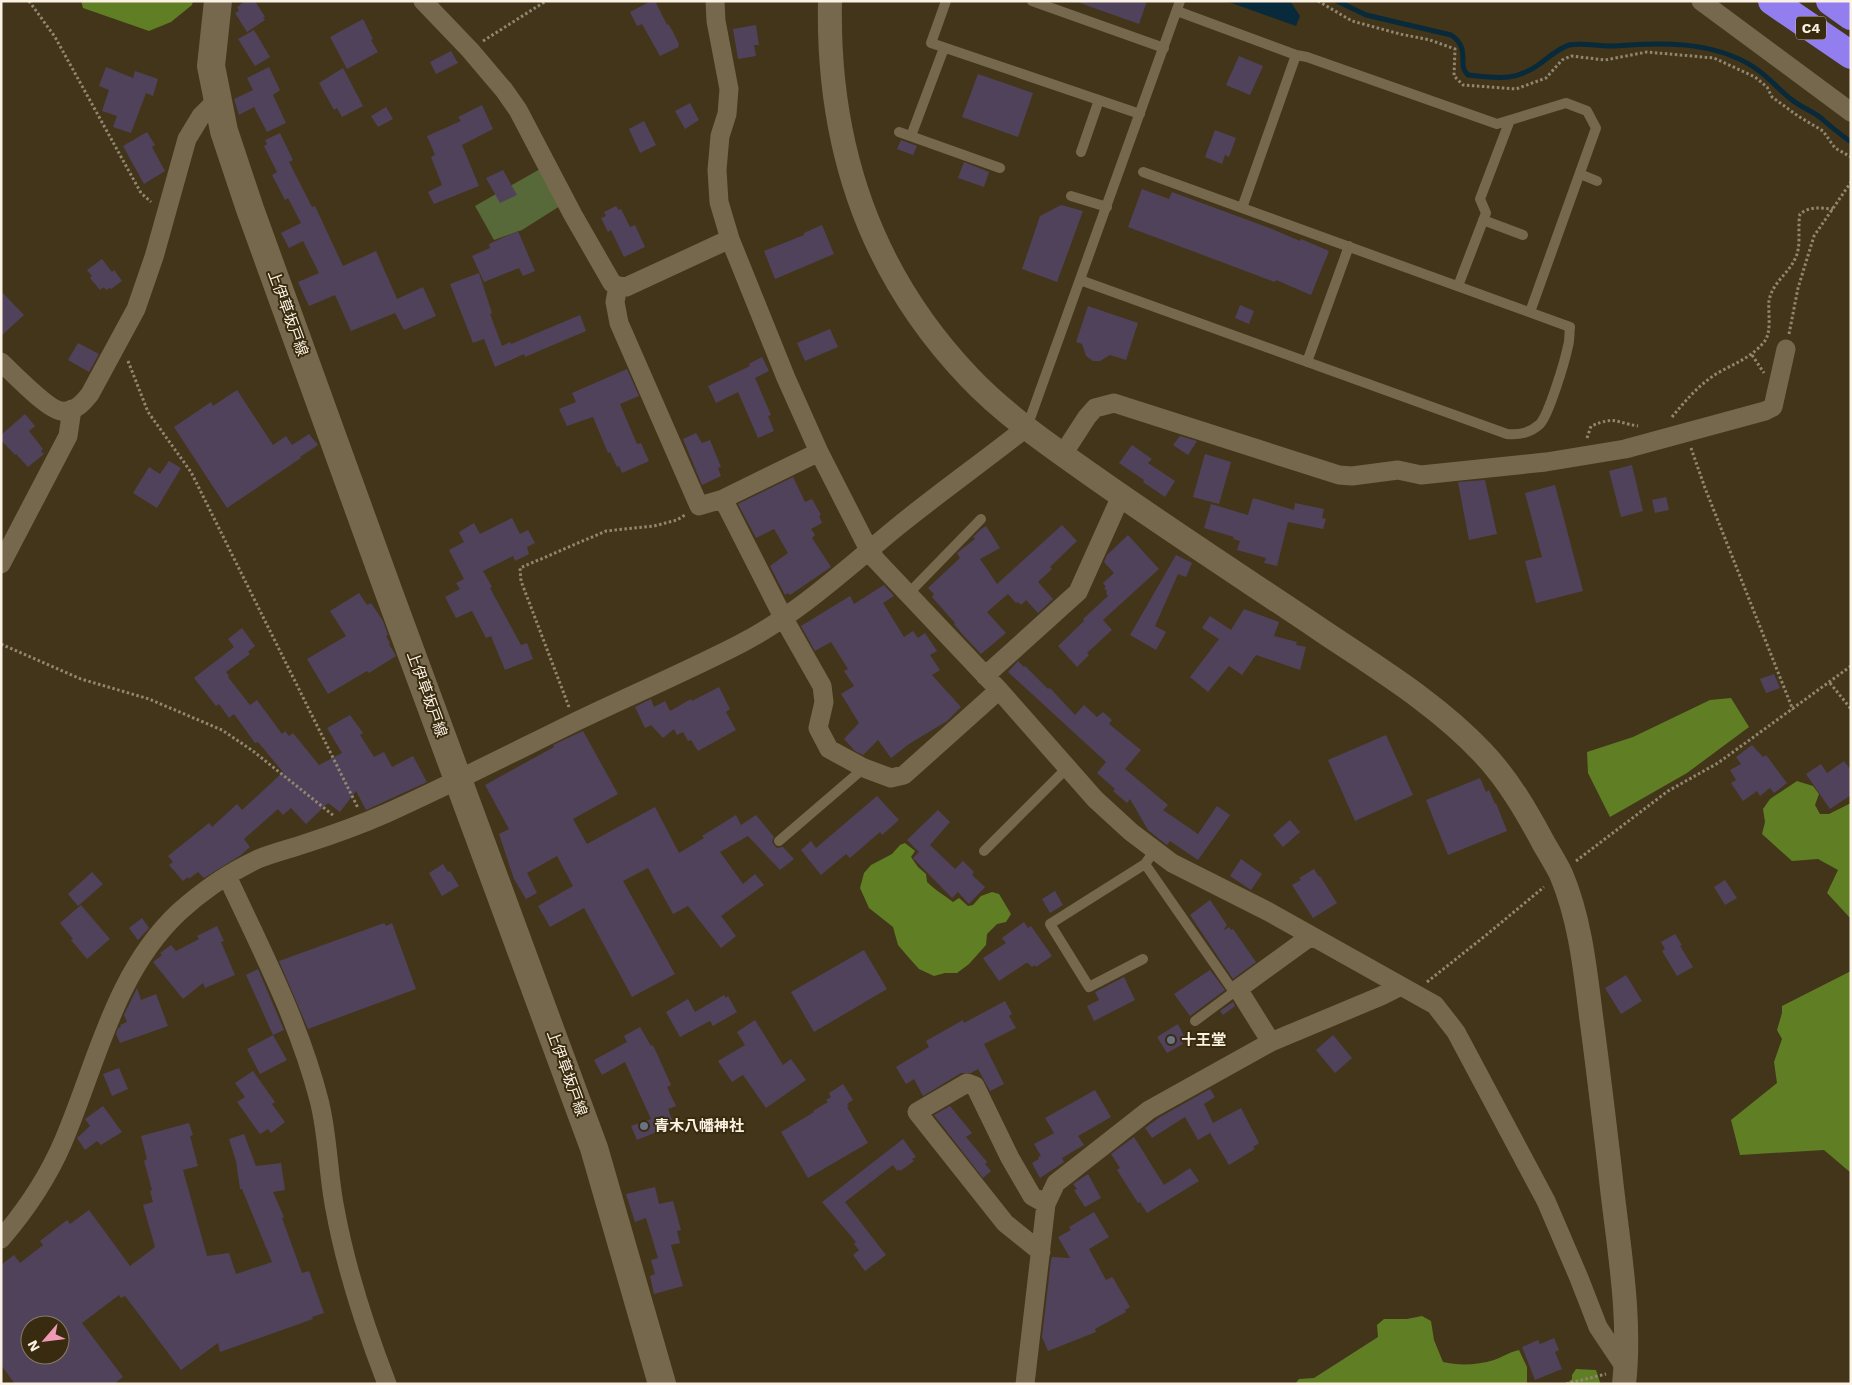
<svg xmlns="http://www.w3.org/2000/svg" width="1852" height="1385" font-family="'Work Sans','Noto Sans JP',sans-serif">
	<style>
		.green { fill: #576938 }
		.forest { fill: #607e24 }
		.water { fill: #092a3a }
		.lines { fill: none; stroke-linecap: round; stroke-linejoin: round }
		.stream { stroke: #092a3a; stroke-width: 5 }
		.building { fill: #51425b; fill-rule: evenodd }
		.path { stroke: #918670; stroke-width: 3; stroke-dasharray: 2.5 2.5; stroke-linecap: butt }
		.service { stroke: #76684c; stroke-width: 10 }
		.minor { stroke: #76684c; stroke-width: 19 }
		.tertiary { stroke: #76684c; stroke-width: 24 }
		.secondary { stroke: #76684c; stroke-width: 28 }
		.motorway { stroke: #937ef0; stroke-width: 28 }
		.worship-dot { fill: #6b7280; stroke: #382b10; stroke-width: 2 }
		.labels { text-anchor: middle; stroke-width: 4; stroke-linejoin: round; paint-order: stroke }
		.shield { fill: #382b10; stroke: #c0b6a4; stroke-width: 1 }
		.shield-label { font-size: 14px; font-weight: bold; fill: #fbf2e3 }
		.street-label { font-size: 15px; fill: #fbf2e3; stroke: #382b10 }
		.poi-label { font-size: 15px; font-weight: bold; fill: #fbf2e3; stroke: #382b10; text-anchor: start }
	</style>
	<rect width="100%" height="100%" fill="#42351a"/>
	<!-- green -->
	<path class="green" d="M540 169 560 206 522 230 494 240 475 206Z"/>
	<!-- forest -->
	<path class="forest" d="M81 1H193L192 5 171 22 149 31 83 8Z
		M1731 698 1749 727 1687 773 1610 817 1588 773 1587 752 1633 737 1710 700Z
		M1797 781 1813 786 1819 794 1815 805 1820 814H1829L1851 803V919L1827 893 1838 870 1818 859 1792 861 1762 834 1765 822 1763 809 1770 799Z
		M905 843 915 851 911 857 918 867 926 874 927 882C935 890 944 895 953 902L959 898 968 906 973 905 981 896 992 892 999 894 1011 914 1006 922 997 924 987 934 986 945 969 964 957 973H945L934 976 919 969 910 959 898 945 893 927 869 908 860 888 864 873 871 865 892 854 900 845Z
		M1851 971V1173L1824 1150 1740 1155 1731 1120 1777 1083 1774 1062 1782 1039 1777 1030 1782 1013V1006Z
		M1422 1316 1431 1321 1434 1340 1443 1362C1459 1366 1478 1365 1494 1360 1503 1357 1509 1352 1519 1350L1527 1367V1384H1295L1299 1379 1314 1378 1378 1337 1377 1325 1384 1319H1407Z
		M1576 1369 1596 1370 1600 1382 1599 1384H1566L1572 1379V1375Z"/>
	<!-- water -->
	<path class="water" d="M1226 1H1290L1300 16 1296 26Z"/>
	<g class="lines">
		<!-- stream -->
		<path class="stream" d="M1337 1 1366 15 1451 35C1472 49 1456 65 1468 75 1497 78 1516 82 1541 63 1549 57 1559 48 1569 45 1584 42 1600 47 1615 46 1660 42 1712 41 1752 66 1767 75 1778 89 1792 100 1801 107 1812 111 1821 118 1831 127 1840 134 1851 142"/>
	</g>
	<!-- building -->
	<path class="building" d="M245 1H255L265 17H263L265 20 247 32 235 13 239 11 237 7Z
		M651 1H655L667 25 668 24 672 30 679 44 678 45 679 47 660 56 642 24 637 26 630 12Z
		M1080 1H1147L1139 24 1080 3Z
		M363 19 373 39 371 40 378 52 347 69 330 37Z
		M756 25 759 45H754L756 56 738 59 733 29Z
		M254 30 270 57 255 66 238 39Z
		M451 51 458 63 436 74 430 62Z
		M1239 56 1263 66 1250 95 1226 85Z
		M106 67 133 78 135 71 158 79 153 96 146 93 131 133 113 127 117 116 102 111 109 90 99 86Z
		M269 67 280 90 273 95 286 123 267 132 254 107 239 115 234 99 253 90 247 78Z
		M343 68 363 106 342 117 337 108 334 110 319 83Z
		M978 74 1033 93 1018 137 962 117Z
		M690 103 699 120 685 129 675 111Z
		M482 105 493 129 462 145 479 186 434 204 428 192 442 185 431 157 435 155 427 136 461 121 458 117Z
		M386 107 393 119 378 127 371 116Z
		M644 121 656 145 640 153 629 129Z
		M1215 130 1236 138 1229 157 1225 155 1222 164 1205 157Z
		M147 132 155 145 152 147 165 171 144 184 123 146Z
		M280 133 293 160 289 162 312 207 315 206 343 266 376 251 397 299 423 287 436 316 404 330 395 313 351 331 335 295 309 306 298 282 319 273 303 241 289 248 281 233 301 223 288 198 285 200 272 175 277 172 264 146 267 144 265 140Z
		M901 140 917 146 913 155 897 149Z
		M964 162 989 172 984 187 958 178Z
		M503 170 517 195 500 203 486 178Z
		M1142 189 1169 199 1172 192 1272 229 1300 241 1301 239 1329 251 1311 295 1276 280 1275 282 1128 227Z
		M1061 205 1083 211 1057 282 1022 269 1040 216Z
		M616 206 619 210 621 209 630 227 635 225 645 247 624 257 611 230 608 232 601 218 606 216 604 212Z
		M822 225 834 254 775 279 764 251 804 235V233Z
		M518 231 535 271 523 276 519 268 484 282 472 256 490 248 489 244Z
		M102 259 112 272 114 270 122 281 111 289 110 288 106 290 104 287 100 290 90 278 92 276 87 270Z
		M479 273 492 313 490 314 502 346 510 342 511 344 580 315 586 331 525 357 524 354 495 367 484 339 473 343 450 284Z
		M1 291 24 315 1 336Z
		M1240 305 1254 311 1249 324 1235 318Z
		M1088 306 1138 323 1126 360 1110 355 1100 361H1093L1086 356 1082 344 1076 342Z
		M830 329 838 347 805 361 797 343Z
		M78 343 99 354 89 372 68 360Z
		M762 357 769 371 755 378 771 415 768 416 774 431 758 438 738 392 716 403 708 386 750 366 749 364Z
		M627 369 639 396 620 404 637 444 641 443 649 461 622 473 619 466 617 467 610 452 608 453 593 417 567 426 559 409 576 402 572 393Z
		M237 390 273 445 286 436 292 445 309 434 318 445 300 457 301 458 227 508 174 427 211 402 213 406Z
		M25 414 35 426 29 431 43 449 41 451 44 454 28 467 16 454 15 455 1 440V435Z
		M696 433 702 443 710 440 721 467 718 468 721 476 702 485 683 439Z
		M1180 436 1197 441 1188 455 1173 445Z
		M1132 445 1152 459 1148 463 1175 481 1165 497 1143 482 1144 480 1119 463Z
		M1205 454 1231 462 1219 504 1193 497Z
		M169 461 181 468 157 508 133 493 149 467 160 474Z
		M1632 465 1643 511 1621 517 1609 471Z
		M793 477 805 502 812 499 821 515 819 516 822 523 811 529 815 535 812 538 831 567 790 595 788 593 785 595 770 566 788 553 774 529 756 538 738 504Z
		M1485 480 1497 534 1469 540 1458 482Z
		M1555 485 1583 591 1536 603 1525 561 1542 557 1525 493Z
		M1666 497 1669 510 1655 513 1652 500Z
		M1253 498 1294 510 1295 503 1324 509 1322 518 1326 519 1323 529 1288 522 1277 566 1264 563 1266 558 1237 550 1240 541 1233 539 1234 537 1204 528 1211 504 1248 515Z
		M512 518 520 534 528 530 535 543 527 547 529 554 515 561 513 556 483 571 492 587 490 588 521 645 527 643 533 659 505 670 491 636 486 638 472 611 456 618 445 597 460 589 456 583 464 579 449 550 464 542 459 532 474 523 480 534Z
		M986 526 1000 548 980 559 997 584 1062 525 1077 541 1050 567 1052 569 1038 582 1053 599 1038 613 1026 600 1021 605 1018 602 1016 603 1008 594 987 612 1006 633 981 654 964 636 954 624 955 623 932 597 934 594 928 588 960 558 957 553 975 539 973 537 980 530Z
		M1128 535 1159 569 1103 620 1112 630 1087 653 1089 655 1077 667 1058 646 1084 621 1083 619 1108 596 1106 593 1107 591 1104 588 1106 587 1103 583 1114 573 1104 562 1107 555Z
		M1176 555 1192 563 1186 577 1178 574 1155 626 1166 632 1156 650 1130 635Z
		M884 585 894 596 883 603 904 637 913 631 918 638 925 633 937 651 930 655 940 670 932 675 961 707 947 721 909 744 891 758 878 740 863 755 855 751 844 739 859 723 841 694 854 686 844 671 848 669 831 642 815 651 801 626 850 596 854 604Z
		M359 593 367 605 371 603 383 621 388 635 386 636 390 643 389 644 396 656 369 673 367 671 328 694 307 659 346 636 330 611Z
		M1244 609 1279 622 1274 636 1297 642 1296 645 1306 647 1300 670 1256 655 1242 675 1229 666 1208 692 1190 677 1219 639 1202 628 1210 616 1231 630Z
		M242 628 255 646 248 652 250 654 226 672 229 676 228 677 250 705 257 700 282 734 285 731 289 736 293 733 319 765 342 753 327 728 350 715 363 733 360 735 374 757 384 752 392 767 413 756 427 782 366 810 356 791 340 812 328 803 306 824 291 808 283 815 278 809 244 839 250 847 241 855 204 878 198 872 189 879 188 877 183 881 169 865 173 862 168 856 209 823 212 827 237 804 242 810 283 772 258 742 255 743 234 714 229 718 219 704 216 706 194 678 234 647 228 639Z
		M1018 661 1024 667 1025 666 1048 689 1050 688 1075 715 1084 705 1097 717 1103 712 1112 720 1109 724 1141 750 1125 769 1168 805 1163 810 1198 834 1217 806 1230 815 1198 860 1170 841 1167 845 1148 830 1130 799 1127 803 1113 791 1115 789 1097 773 1106 762 1008 672Z
		M1774 674 1780 688 1766 693 1760 679Z
		M719 687 730 709 726 712 736 730 698 751 691 740 688 741 683 732 677 735 674 729 663 738 651 725 645 728 635 707 651 699 654 707 665 701 670 711 691 699 692 701Z
		M583 731 618 794 573 819 587 844 655 807 679 853 704 838 702 836 736 815 741 825 756 815 774 837 772 842 774 845 777 848 783 847 794 859 780 870 748 836 720 852 743 884 755 874 764 885 721 916 736 936 721 948 688 906 673 914 648 868 623 881 675 974 632 997 584 908 550 927 538 906 573 886 557 856 527 873 537 893 526 899 514 879 499 834 509 829 485 785 554 747 553 745Z
		M1386 735 1413 795 1355 821 1328 760Z
		M1752 745 1763 757 1766 755 1787 783 1774 793 1770 788 1760 796 1757 791 1743 801 1731 783 1736 780 1730 770 1741 764 1736 757Z
		M1844 761 1851 770V795L1830 809 1806 774 1821 764 1827 773Z
		M1480 778 1486 792 1489 790 1495 804 1496 803 1507 831 1448 855 1426 800Z
		M877 796 899 820 882 835 880 832 850 858 846 854 821 875 801 850 811 841 816 848Z
		M938 810 950 822 930 845 955 869 963 861 974 872 972 875 985 887 969 904 958 892 952 898 913 858 919 852 907 840Z
		M1290 820 1300 832 1283 847 1273 835Z
		M1241 859 1262 874 1251 890 1230 876Z
		M443 864 448 872 450 871 459 886 442 896 429 873Z
		M1314 869 1319 877 1320 876 1337 903 1313 918 1292 885 1301 880 1299 878Z
		M92 872 103 884 78 906 68 894Z
		M1725 880 1737 898 1725 905 1714 887Z
		M1055 891 1063 905 1050 913 1042 899Z
		M1210 900 1227 925 1223 931 1229 927 1231 930 1233 929 1256 962 1233 979 1190 915Z
		M81 905 110 939 87 959 71 940 73 939 60 923Z
		M142 918 149 928 138 940 129 928Z
		M1024 922 1028 928 1031 926 1052 956 1036 967 1035 965 1032 967 1028 963H1026L999 981 983 958 1006 943 1002 938Z
		M384 923 386 926 392 923 416 989 308 1029 279 961Z
		M217 926 224 941 221 942 235 975 205 988 203 983 183 999 153 962 162 955 160 953 171 945 176 951 199 939 197 936Z
		M1675 934 1682 945 1680 946 1693 967 1677 976 1662 951 1665 949 1661 942Z
		M864 950 887 989 814 1032 791 992Z
		M258 969 284 1030 273 1035 246 975Z
		M1210 970 1225 990 1190 1016 1174 994Z
		M1626 975 1642 1001 1621 1014 1605 988Z
		M1124 977 1135 1000 1094 1021 1087 1006 1099 1000 1095 992Z
		M137 988 141 1000 156 994 168 1026 120 1043 116 1034 118 1028 121 1027 120 1025 127 1022 124 1015Z
		M724 995 726 998 728 996 737 1012 713 1026 710 1021 680 1037 666 1012 688 999 695 1012Z
		M1005 1001 1012 1014 1009 1016 1016 1028 984 1044 1004 1084 990 1091 978 1069 971 1073H961L923 1096 914 1079 906 1084 896 1067 929 1047 926 1041 963 1020 964 1023Z
		M1233 1002 1235 1006 1223 1015 1220 1011Z
		M755 1020 783 1065 791 1059 806 1080 766 1108 743 1075 732 1082 718 1061 745 1045 737 1032Z
		M1178 1024 1185 1038 1181 1041 1183 1044 1167 1053 1157 1037Z
		M640 1027 651 1046 653 1045 671 1085 667 1087 676 1106 668 1109 674 1125 637 1140 631 1126 651 1119 625 1062 602 1075 594 1060 627 1042 624 1036Z
		M273 1035 287 1060 260 1074 247 1049Z
		M1333 1035 1352 1058 1335 1073 1316 1050Z
		M119 1068 128 1089 112 1096 103 1074Z
		M253 1071 275 1102 272 1104 285 1122 271 1133 268 1129 260 1134 237 1102 245 1097 235 1083Z
		M843 1084 853 1100 847 1104 849 1106 847 1107 868 1143 808 1178 781 1132 814 1112 813 1111 828 1102 826 1100 831 1097 829 1093Z
		M1210 1089 1215 1097 1204 1104 1213 1123 1241 1108 1259 1143 1253 1147 1255 1149 1229 1165 1210 1133 1198 1140 1185 1117 1152 1138 1145 1128 1160 1117Z
		M1095 1090 1111 1117 1078 1136 1084 1145 1062 1158 1064 1162 1040 1178 1032 1163 1039 1159 1038 1157 1041 1156 1034 1144 1054 1133 1045 1118Z
		M103 1106 122 1132 101 1145 97 1141 85 1150 77 1138 90 1126 85 1119Z
		M950 1106 972 1133 966 1137 987 1162 985 1164 991 1171 983 1178 934 1115Z
		M189 1123 193 1135 190 1136 198 1166 183 1170 207 1256 229 1253 236 1274 272 1262 242 1189H240L236 1161 229 1139 244 1134 256 1166 281 1163 285 1190 273 1192 284 1217 282 1218 302 1273 309 1271 324 1313 312 1317 313 1319 220 1352 218 1343 181 1370 125 1296 121 1298 119 1295 82 1323 123 1377 114 1384H15L1 1365V1265L14 1255 20 1263 43 1245 40 1241 67 1220 70 1224 89 1210 130 1266 155 1247 143 1205 153 1202 150 1191 152 1190 144 1161 147 1159 141 1136ZM30 1325H60V1355H30Z
		M1134 1137 1164 1185 1190 1168 1199 1181 1147 1213 1140 1202 1138 1203 1117 1170 1120 1168 1111 1154Z
		M903 1139 916 1157 912 1159 914 1161 900 1171 899 1169 897 1171 893 1165 845 1202 886 1255 865 1271 853 1255 859 1250 854 1244 856 1242 822 1202Z
		M1088 1174 1101 1198 1085 1207 1074 1190 1077 1189 1073 1184Z
		M655 1187 659 1204 673 1201 681 1230 677 1231 680 1243 671 1245 683 1286 654 1294 650 1276 655 1274 651 1260 658 1258 646 1218 635 1222 626 1194Z
		M1094 1212 1109 1237 1089 1249 1106 1280 1112 1277 1113 1278 1130 1307 1125 1310 1126 1312 1095 1329 1096 1332 1048 1351 1042 1337 1051 1260 1052 1257 1070 1258 1058 1237 1071 1230 1069 1227Z
		M1554 1338 1559 1350 1555 1352 1562 1369 1535 1380 1522 1347 1538 1340 1540 1344Z"/>
	<g class="lines">
		<!-- path -->
		<path class="path" d="M29 1 55 37 141 193 151 202
			M1318 1 1352 21 1400 34 1430 40 1455 49 1454 76 1463 85 1516 89 1546 78 1562 60 1571 56 1605 60 1647 52 1714 58 1755 77 1767 87 1772 97 1798 116 1823 131 1835 148 1851 157
			M483 41 546 1
			M1789 334 1798 288 1814 236 1851 182
			M1752 355 1764 373
			M128 361 148 412 191 472 358 808
			M1672 417C1685 401 1699 385 1716 374 1733 364 1751 358 1764 342 1772 333 1768 313 1769 301 1772 283 1788 274 1795 259 1802 246 1797 228 1800 214 1810 206 1820 208 1833 209
			M1587 438 1591 426C1617 416 1613 422 1638 426
			M1691 448 1705 488 1793 710
			M1 644 81 679 149 699 222 730 253 751 334 816
			M1830 683 1851 709
			M569 707 521 581 520 568 606 531 654 526 677 520 685 515
			M1576 861 1668 791 1718 763 1851 666
			M1427 982 1485 936 1544 887
			M1566 1384 1606 1374"/>
		<!-- service -->
		<path class="service" d="M946 1 931 43 1140 114
			M1032 1 1164 48
			M1177 11 1296 55 1242 208
			M1296 55 1307 57 1497 124 1566 103 1587 111 1596 128 1530 312
			M899 132 1000 168
			M911 136 944 48
			M1081 152 1099 100
			M1580 174 1597 181
			M1071 196 1107 207
			M1483 220 1523 235
			M1080 280 1507 434C1520 435 1530 433 1540 424 1549 414 1565 361 1568 346 1570 340 1569 333 1570 327L1143 172
			M1458 286 1486 213 1480 199 1510 120
			M1307 362 1349 246
			M1027 427 1180 1
			M908 594 981 519
			M779 841 864 768
			M984 851 1068 767
			M1145 864 1234 992
			M1143 959 1089 987 1050 924 1145 864 1155 850
			M1195 1021 1238 989"/>
		<!-- minor -->
		<path class="minor" d="M423 1 470 50 504 90 518 110 573 215 612 283 618 286 626 287 730 239
			M715 1 716 21 729 89 727 114 720 136 717 170 719 202 730 239 786 378 819 452 869 550 876 560 999 690 1095 799 1131 832 1172 863 1269 912 1435 1005 1456 1032 1546 1201 1579 1278 1598 1327 1626 1369
			M1701 1 1851 112
			M618 286 615 302 619 323 699 506 723 499 819 452
			M1 362C13 373 47 409 61 411 74 413 83 403 90 394L136 309 154 257 187 139 201 116 217 100
			M1063 454 1087 417 1095 408 1114 403 1339 475 1352 476 1398 470 1421 475 1546 462 1625 449 1765 411 1773 407 1786 349
			M723 499 784 619 822 686 824 702 818 728 829 749 864 768 891 778 904 775 999 690
			M1 564 68 436 72 409
			M985 676 1078 592 1121 496
			M227 876C261 949 299 1022 319 1100 328 1134 328 1175 335 1209 346 1270 365 1327 387 1384
			M1271 1042 1238 989 1311 936
			M1 1239C26 1210 48 1177 63 1142 97 1063 114 973 179 912 202 891 230 872 258 859 273 853 289 849 304 844 332 835 360 825 387 813 449 785 510 754 571 724 627 697 683 673 738 645 797 615 846 569 897 527 939 493 984 461 1027 427
			M1041 1252 1005 1223 917 1112 967 1083 975 1086 1010 1158 1032 1196 1046 1204
			M1025 1384 1046 1204 1056 1183 1149 1110 1271 1042 1381 996 1401 986"/>
		<!-- tertiary -->
		<path class="tertiary" d="M830 1C827 145 869 272 969 377 1005 415 1048 444 1090 474 1165 527 1242 577 1318 628 1374 666 1435 702 1482 752 1508 779 1527 812 1544 844 1550 854 1556 864 1561 874 1580 919 1585 968 1591 1016 1598 1068 1604 1119 1610 1170 1617 1240 1632 1314 1624 1384"/>
		<!-- secondary -->
		<path class="secondary" d="M218 1 211 66 224 131 250 209 388 590 594 1148 662 1384"/>
		<!-- motorway -->
		<path class="motorway" d="M1772 1 1851 55
			M1830 1 1851 16"/>
	</g>
	<!-- markers -->
	<g class="worship-dot">
		<circle cx="1171" cy="1040" r="5"/>
		<circle cx="644" cy="1126" r="5"/>
	</g>
	<g class="labels">
		<!-- shield labels -->
		<rect class="shield" x="1796" y="16.5" width="30" height="23" rx="4"/>
		<g class="shield-label">
			<text x="1811" y="33">C4</text>
		</g>
		<!-- street labels -->
		<g class="street-label">
			<text transform="translate(288 313) rotate(70)" y="5">上伊草坂戸線</text>
			<text transform="translate(427 694) rotate(70)" y="5">上伊草坂戸線</text>
			<text transform="translate(567 1073) rotate(70)" y="5">上伊草坂戸線</text>
		</g>
		<!-- poi labels -->
		<g class="poi-label">
			<text x="1181" y="1045">十王堂</text>
			<text x="654" y="1131">青木八幡神社</text>
		</g>
	</g>
	<!-- border -->
	<rect width="1852" height="1385" fill="none" stroke="#fbf2e3" stroke-width="5"/>
	<!-- north arrow -->
	<g transform="translate(45 1340) rotate(242)"><circle r="24" fill="#382b10" stroke="#867b64"/>
	<path d="M0-4L9 19L0 12L-9 19Z" fill="#f09ab5"/>
	<text y="-8" font-size="14" font-weight="bold" text-anchor="middle" fill="#fbf2e3">N</text>
	</g>
</svg>
